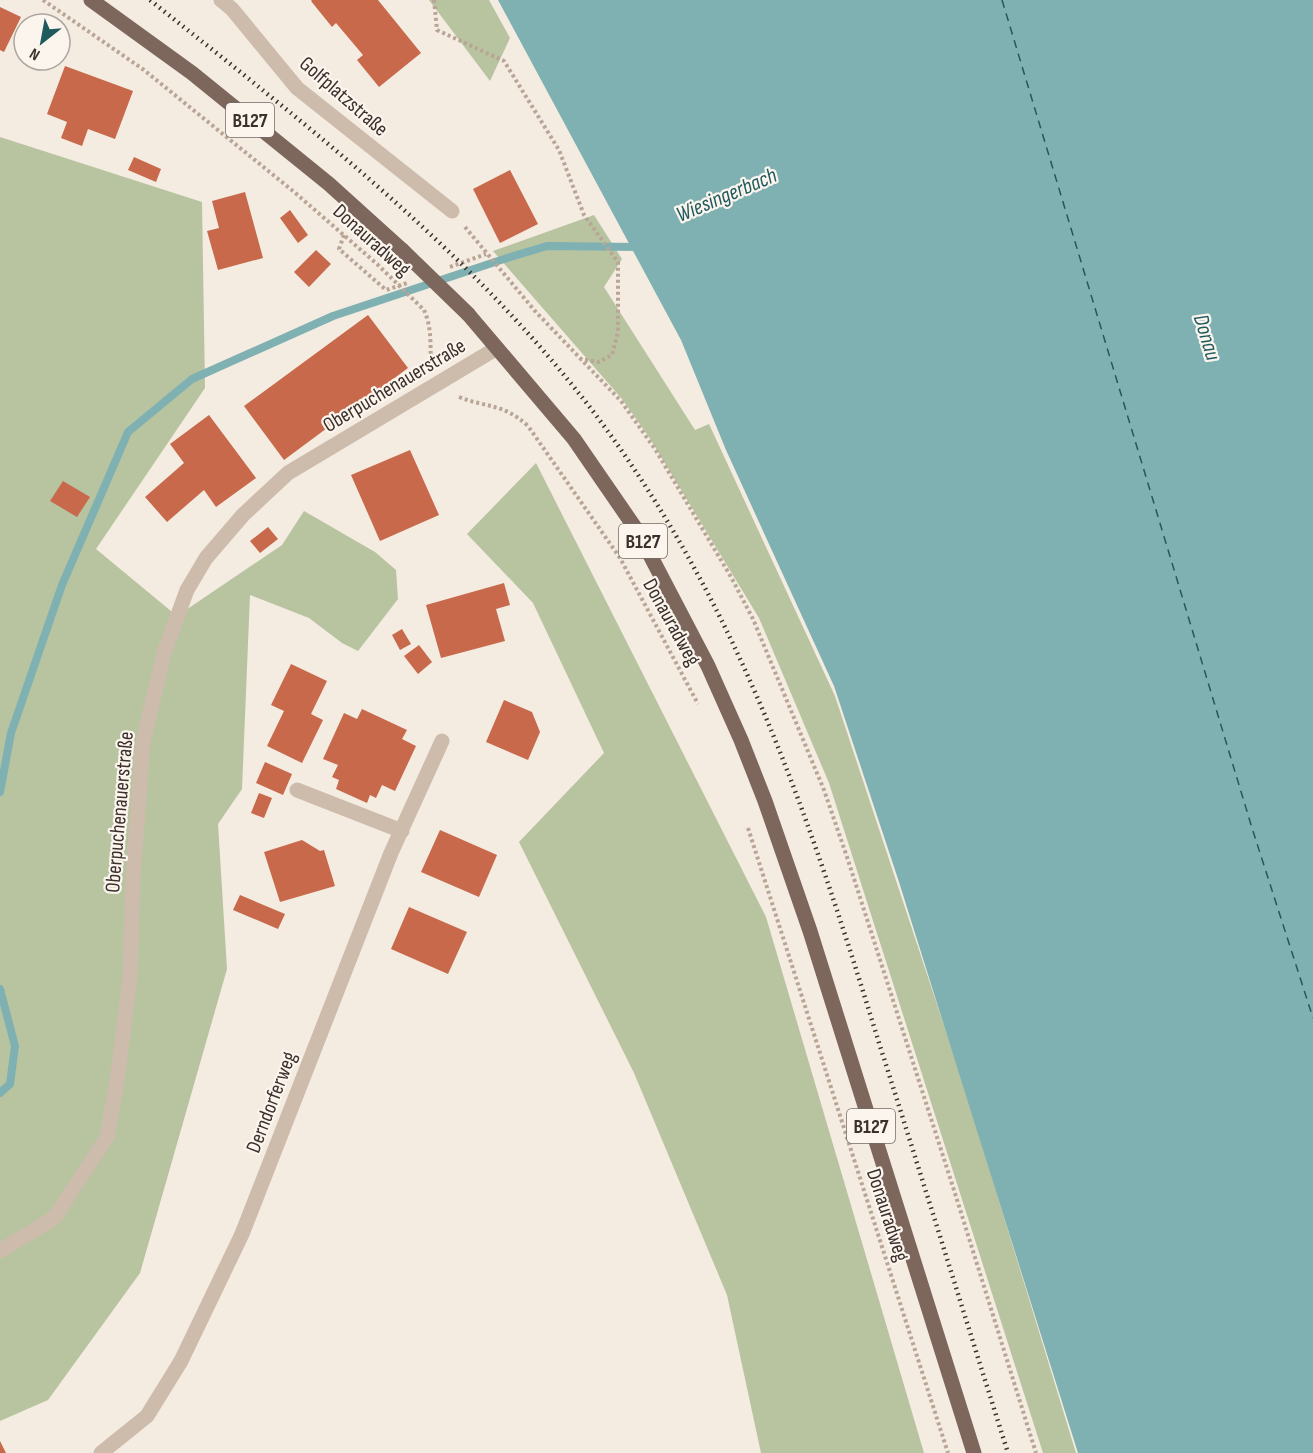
<svg xmlns="http://www.w3.org/2000/svg" width="1313" height="1453" font-family="'Sofia Sans Condensed',sans-serif">
	<style>
		.green { fill: #b8c4a0 }
		.water { fill: #7fb0b2 }
		.lines { fill: none; stroke-linecap: round; stroke-linejoin: round }
		.stream { stroke: #7fb0b2; stroke-width: 8 }
		.ferry { stroke: #1f5a5e; stroke-width: 1.5; stroke-dasharray: 8 6; stroke-linecap: butt }
		.building { fill: #c8694b }
		.path { stroke: #b9a596; stroke-width: 4; stroke-dasharray: 3 3; stroke-linecap: butt }
		.minor { stroke: #cdbbac; stroke-width: 15 }
		.major { stroke: #7d675c; stroke-width: 15 }
		.rail { stroke: #3b302b; stroke-width: 4.5; stroke-dasharray: 1.5 4.5; stroke-linecap: butt }
		.path-bridge { stroke: #b9a596; stroke-width: 4; stroke-dasharray: 3 3; stroke-linecap: butt }
		.major-bridge { stroke: #7d675c; stroke-width: 15 }
		.labels { text-anchor: middle; stroke-width: 4.5; stroke-linejoin: round; paint-order: stroke }
		.shield { fill: #fbf5ee; stroke: #756b66; stroke-width: 1.5 }
		.shield-label { font-size: 20px; font-weight: bold; fill: #3b302b }
		.street-label { font-size: 21px; fill: #3b302b; stroke: #fbf5ee }
		.water-label { font-size: 22px; font-style: italic; fill: #1f5a5e; stroke: #fbf5ee }
	</style>
	<rect width="100%" height="100%" fill="#f4ebe1"/>
	<!-- green -->
	<path class="green" d="M429 0H489L510 38 490 81Z
		M0 137 202 202 205 388 96 549 177 616 282 545 304 511 375 552 396 570 398 599 358 651 342 643 309 618 250 595 242 789 218 824 227 969 140 1273 48 1400 0 1421Z
		M594 215 622 259 604 287 695 430 709 424 835 696 964 1086 1076 1453H1043L829 783 759 618 649 437 622 399 493 251Z
		M536 463 766 917 924 1453H761L727 1295 634 1073 519 842 604 753 533 603 467 534Z"/>
	<!-- water -->
	<path class="water" d="M498 0H1313V1453H1078L899 882 834 686 726 450 681 340Z"/>
	<g class="lines">
		<!-- stream -->
		<path class="stream" d="M0 792 11 733 62 585 128 432 192 379 333 316 507 258 547 246 640 247
			M0 989 15 1046 10 1084 0 1093"/>
		<!-- ferry -->
		<path class="ferry" d="M1002 0 1252 828 1313 1018"/>
	</g>
	<!-- building -->
	<path class="building" d="M312 0H378L421 53 379 87 357 60 363 55 336 23 332 27 311 1Z
		M0 7 21 17 4 52 0 50Z
		M65 66 133 91 115 139 88 129 82 146 61 138 67 122 47 114Z
		M134 157 161 169 156 182 128 170Z
		M510 170 538 224 500 243 473 189Z
		M245 192 263 258 218 270 207 231 219 228 212 201Z
		M290 210 308 235 298 243 280 218Z
		M316 250 331 264 309 287 294 272Z
		M368 315 408 368 284 460 244 406Z
		M209 415 256 478 216 507 204 490 167 522 145 497 184 463 170 444Z
		M410 450 439 515 380 541 351 475Z
		M63 481 90 497 77 517 50 501Z
		M268 527 278 539 260 553 250 541Z
		M504 583 510 605 496 609 505 641 441 658 426 605Z
		M402 629 411 644 400 650 392 635Z
		M419 645 432 662 418 674 404 656Z
		M291 664 327 681 311 714 323 720 302 763 267 746 284 711 271 705Z
		M504 700 532 712 540 732 528 760 486 742Z
		M362 709 407 730 402 739 416 746 395 791 382 785 376 798 370 795 367 803 336 789 339 780 332 777 338 765 323 759 344 713 357 719Z
		M265 762 292 774 283 795 256 783Z
		M259 793 272 798 264 818 251 813Z
		M440 830 497 855 479 897 421 872Z
		M302 840 320 851 324 850 335 886 280 902 264 852Z
		M240 895 285 914 278 929 233 910Z
		M409 907 467 932 448 974 391 949Z
		M0 1441 6 1453H0Z"/>
	<g class="lines">
		<!-- path -->
		<path class="path" d="M43 0 144 70 293 191 377 264
			M434 0 437 30 504 61 559 150 584 215 618 262V332L612 355 599 362 580 359
			M465 227 535 311 621 401 655 449 731 577 753 619 824 790 848 860 953 1187 1036 1453
			M344 235 339 249 386 290 407 283
			M450 267 486 254
			M424 310C432 328 430 344 431 362
			M459 397C487 408 503 403 528 426L620 558 698 704
			M748 828 948 1453"/>
		<!-- minor -->
		<path class="minor" d="M221 0 232 9 297 88 452 211
			M297 790 402 831
			M0 1251 54 1218 107 1137 118 1075 130 976 133 877 143 742 164 653 187 590 206 558 243 515 288 473 497 348
			M101 1453 147 1416 181 1361 242 1234 391 853 442 741"/>
		<!-- major -->
		<path class="major" d="M91 0 192 73 329 184 402 250
			M468 314 574 439 638 532 708 666 741 740 765 801 810 931 974 1453"/>
		<!-- rail -->
		<path class="rail" d="M150 0C309 127 471 251 595 414 740 606 810 819 880 1046 923 1181 965 1317 1008 1453"/>
		<!-- path-bridge -->
		<path class="path-bridge" d="M377 264 424 310"/>
		<!-- major-bridge -->
		<path class="major-bridge" d="M402 250 468 314"/>
	</g>
	<g class="labels">
		<!-- shield labels -->
		<g class="shield">
			<rect x="226" y="103" width="48" height="34" rx="4.5"/>
			<rect x="619" y="524" width="48" height="34" rx="4.5"/>
			<rect x="847" y="1109" width="48" height="34" rx="4.5"/>
		</g>
		<g class="shield-label">
			<text x="250" y="127">B127</text>
			<text x="643" y="548">B127</text>
			<text x="871" y="1133">B127</text>
		</g>
		<!-- street labels -->
		<g class="street-label">
			<text transform="translate(344 96) rotate(41)" y="7">Golfplatzstraße</text>
			<text transform="translate(372 240) rotate(42)" y="7">Donauradweg</text>
			<text transform="translate(394 385) rotate(-31)" y="7">Oberpuchenauerstraße</text>
			<text transform="translate(672 622) rotate(61)" y="7">Donauradweg</text>
			<text transform="translate(119 812) rotate(-85)" y="7">Oberpuchenauerstraße</text>
			<text transform="translate(271 1102) rotate(-69)" y="7">Derndorferweg</text>
			<text transform="translate(888 1215) rotate(72)" y="7">Donauradweg</text>
		</g>
		<!-- water labels -->
		<g class="water-label">
			<text transform="translate(726 194) rotate(-23)" y="8">Wiesingerbach</text>
			<text transform="translate(1208 337) rotate(73)" y="8">Donau</text>
		</g>
	</g>
	<!-- north arrow -->
	<g transform="translate(42 42) rotate(211)"><circle r="28" fill="#fbf5ee" stroke="#aea6a0" stroke-width="1.5"/>
	<path d="M0-4.5L10 22L0 15L-10 22Z" fill="#1f5a5e"/>
	<text y="-9" font-size="16" font-weight="bold" text-anchor="middle" fill="#3b302b">N</text>
	</g>
</svg>
